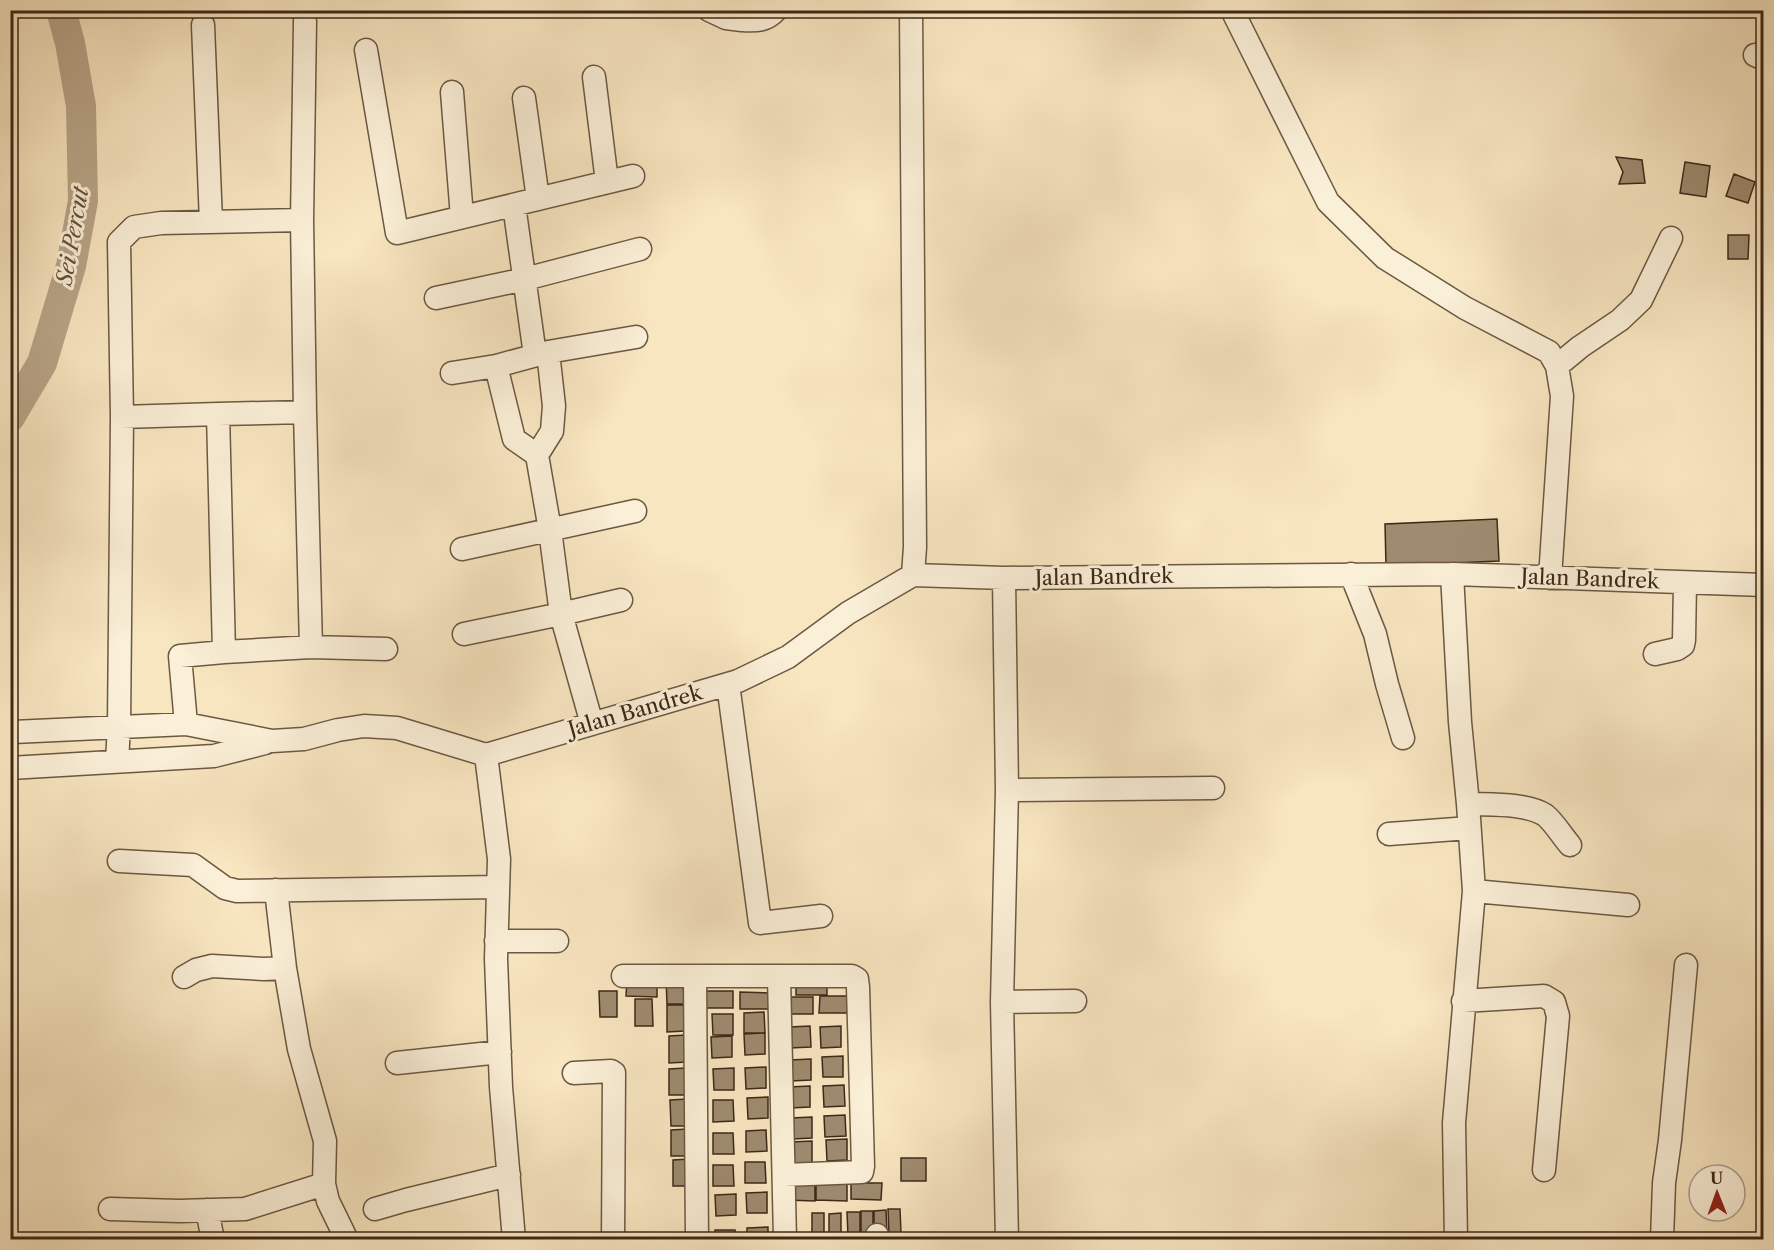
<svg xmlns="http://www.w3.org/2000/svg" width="1774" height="1250" font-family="'Libre Caslon Text',serif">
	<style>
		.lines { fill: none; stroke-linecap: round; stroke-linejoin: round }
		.river { stroke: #b8a588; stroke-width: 30 }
		.building { fill: #9e8b70; stroke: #3d2818; stroke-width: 1.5 }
		.minor-casing { stroke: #6c5842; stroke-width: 25 }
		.minor { stroke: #faefd7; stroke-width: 22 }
		.labels { text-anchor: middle; stroke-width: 6; stroke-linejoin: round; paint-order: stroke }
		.street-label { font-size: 21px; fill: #3d2818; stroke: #faefd7 }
		.water-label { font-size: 22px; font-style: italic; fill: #624e3a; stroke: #faefd7 }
	</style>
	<rect width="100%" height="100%" fill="#f8e6c1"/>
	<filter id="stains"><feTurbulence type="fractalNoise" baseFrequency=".00333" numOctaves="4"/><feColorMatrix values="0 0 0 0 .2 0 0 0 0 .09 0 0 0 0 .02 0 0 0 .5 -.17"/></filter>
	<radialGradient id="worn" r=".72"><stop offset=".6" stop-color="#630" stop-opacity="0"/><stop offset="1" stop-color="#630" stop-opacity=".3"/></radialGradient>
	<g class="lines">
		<!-- river -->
		<path class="river" d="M10 417 42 363 71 266 83 201 81 106 70 43 61 10"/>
	</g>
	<!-- building -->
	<path class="building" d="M1616 157 1642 160 1645 183 1619 184 1623 172Z
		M1685 162 1710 166 1706 197 1680 193Z
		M1734 174 1755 182 1748 203 1726 196Z
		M1760 232H1764V284H1758Z
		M1728 235H1749L1748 259H1728Z
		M1497 519 1499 561 1386 566 1385 524Z
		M666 977H683L684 1004H667Z
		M796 978H827V995H796Z
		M627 980H657V997L626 996Z
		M599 991H617V1017H600Z
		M702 991H733V1008H702Z
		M740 992 771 993V1009H740Z
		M820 996H850V1013H819Z
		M782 997H813V1014H782Z
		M635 999H652L653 1026H635Z
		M667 1005H684L685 1031 667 1032Z
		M764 1012 765 1033H744V1013Z
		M712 1014H733V1035H713Z
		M810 1026 811 1047 790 1048V1027Z
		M841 1026V1047L821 1048 820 1027Z
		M765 1033V1054L745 1055 744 1034Z
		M686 1035 687 1062 669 1063V1036Z
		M732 1036V1057L712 1058 711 1037Z
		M843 1056V1077H823L822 1057Z
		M811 1059V1080L791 1081 790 1060Z
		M766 1067V1088L746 1089 745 1068Z
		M686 1068 687 1095H669V1069Z
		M734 1068V1090H714L713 1069Z
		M844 1085 845 1106 824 1107 823 1086Z
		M810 1086V1107L790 1108 789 1087Z
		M768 1097V1118L748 1119 747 1098Z
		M687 1099 688 1126H671L670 1100Z
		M713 1100H733L734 1121 713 1122Z
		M845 1115 846 1136 825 1137 824 1116Z
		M812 1117V1138L792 1139 791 1118Z
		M688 1129V1156H671V1130Z
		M766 1130 767 1151 746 1152V1131Z
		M713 1133H733L734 1154H713Z
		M847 1139V1160L827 1161 826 1140Z
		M812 1141V1163H792L791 1142Z
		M901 1158H926V1181H901Z
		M690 1159 691 1186H673V1160Z
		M745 1162H765L766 1183H745Z
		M713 1165H733L734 1186H713Z
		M851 1183H882L881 1200 851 1199Z
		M785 1184H815V1201L785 1200Z
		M816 1184H847V1201L816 1200Z
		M767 1192V1213H747L746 1193Z
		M736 1194V1215L716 1216 715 1195Z
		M888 1209H900L901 1233H889Z
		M886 1210 887 1234 874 1235V1211Z
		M861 1211H873V1235H861Z
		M847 1212H860V1236H848Z
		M812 1213H824V1237H812Z
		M841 1213V1238H829V1214Z
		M768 1227V1240H747V1228Z
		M715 1230H735L736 1240H715Z"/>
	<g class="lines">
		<defs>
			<path id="minor" d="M709 10 726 18 742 20 741 10
				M911 10 915 547 913 575
				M1232 10 1328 202 1385 258 1465 308 1549 352 1557 366 1562 396 1550 578
				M742 20C756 21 766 21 776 10
				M305 21 302 220 305 412 311 647
				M203 25 211 222
				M366 50 397 233 633 176
				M1755 55 1764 59
				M594 77 607 182
				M452 92 462 217
				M524 98 538 199
				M514 205 535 355
				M436 298 525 279 640 249
				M496 366 548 352
				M1557 366 1580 347 1620 320 1641 300 1671 238
				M452 373 496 366 514 439 537 455
				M218 414 305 412
				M122 417 218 414 224 652
				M553 419 552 431 554 406 548 352 636 337
				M552 431 537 455 550 530 561 614 621 600
				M462 549 635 511
				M1351 574 1375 634 1387 684 1403 738
				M1452 574 1460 722 1468 804 1474 891 1454 1123 1456 1240
				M1004 578 1007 790 1002 1002 1007 1240
				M464 634 561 614 592 724
				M1655 654 1677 649 1683 645 1684 640 1685 583
				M728 684 760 923 821 916
				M186 724 180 656 224 652 311 647 386 649
				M10 735 13 732 186 724 272 741 304 739 338 730 364 726 397 728 486 755
				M486 755 738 681 788 657 848 613 913 575 1004 578 1452 574 1764 585
				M486 755 499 859 496 959 501 1087 514 1240
				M117 761 119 726 122 417 119 242 134 227 161 223 302 220
				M10 768 214 756 265 743
				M1007 790 1213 788
				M1468 804C1491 805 1526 803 1545 815 1554 822 1562 836 1570 845
				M1389 834 1469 828
				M119 861 193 865 225 888 237 891 498 887
				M276 890 285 968 299 1049 325 1141 324 1184 328 1201 347 1240
				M1474 891 1628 905
				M496 941H557
				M623 976H695
				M779 976 785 1240
				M184 977 196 970 212 966 264 969 285 968
				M1463 1001 1544 996 1554 1002 1558 1016 1544 1170
				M1002 1002 1075 1001
				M397 1063 500 1052
				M574 1073 611 1071 614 1073 613 1240
				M110 1209 179 1211 245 1209 324 1184
				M375 1209 406 1200 509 1175
				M207 1210 213 1240
				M697 1240 695 976H852L857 979 858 987 863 1166 862 1172 784 1175
				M877 1240V1235
				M1662 1240 1664 1183 1670 1140 1686 965"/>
		</defs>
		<!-- minor casing -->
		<use href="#minor" class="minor-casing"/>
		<!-- minor -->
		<use href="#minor" class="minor"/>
	</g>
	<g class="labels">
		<!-- street labels -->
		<g class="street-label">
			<text transform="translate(1104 577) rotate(-1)" y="7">Jalan Bandrek</text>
			<text transform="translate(1590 579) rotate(2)" y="7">Jalan Bandrek</text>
			<text transform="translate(635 711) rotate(-16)" y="7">Jalan Bandrek</text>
		</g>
		<!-- water labels -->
		<g class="water-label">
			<text transform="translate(72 236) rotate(-80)" y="8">Sei Percut</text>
		</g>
	</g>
	<!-- margin -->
	<rect width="1774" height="1250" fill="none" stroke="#f8e6c1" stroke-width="36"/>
	<rect x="12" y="12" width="1750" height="1226" fill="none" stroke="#3d2818" stroke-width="3"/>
	<rect x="18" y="18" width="1738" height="1214" fill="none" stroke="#3d2818" stroke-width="1.5"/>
	<!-- north arrow -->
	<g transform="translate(1717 1193) rotate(359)"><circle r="28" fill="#faefd7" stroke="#ae9f8b" stroke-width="1.5"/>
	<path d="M0-4.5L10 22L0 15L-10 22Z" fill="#8f2418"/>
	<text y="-9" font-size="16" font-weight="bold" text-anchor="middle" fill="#3d2818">U</text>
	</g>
	<rect width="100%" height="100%" filter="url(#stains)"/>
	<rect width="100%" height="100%" fill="url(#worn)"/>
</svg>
